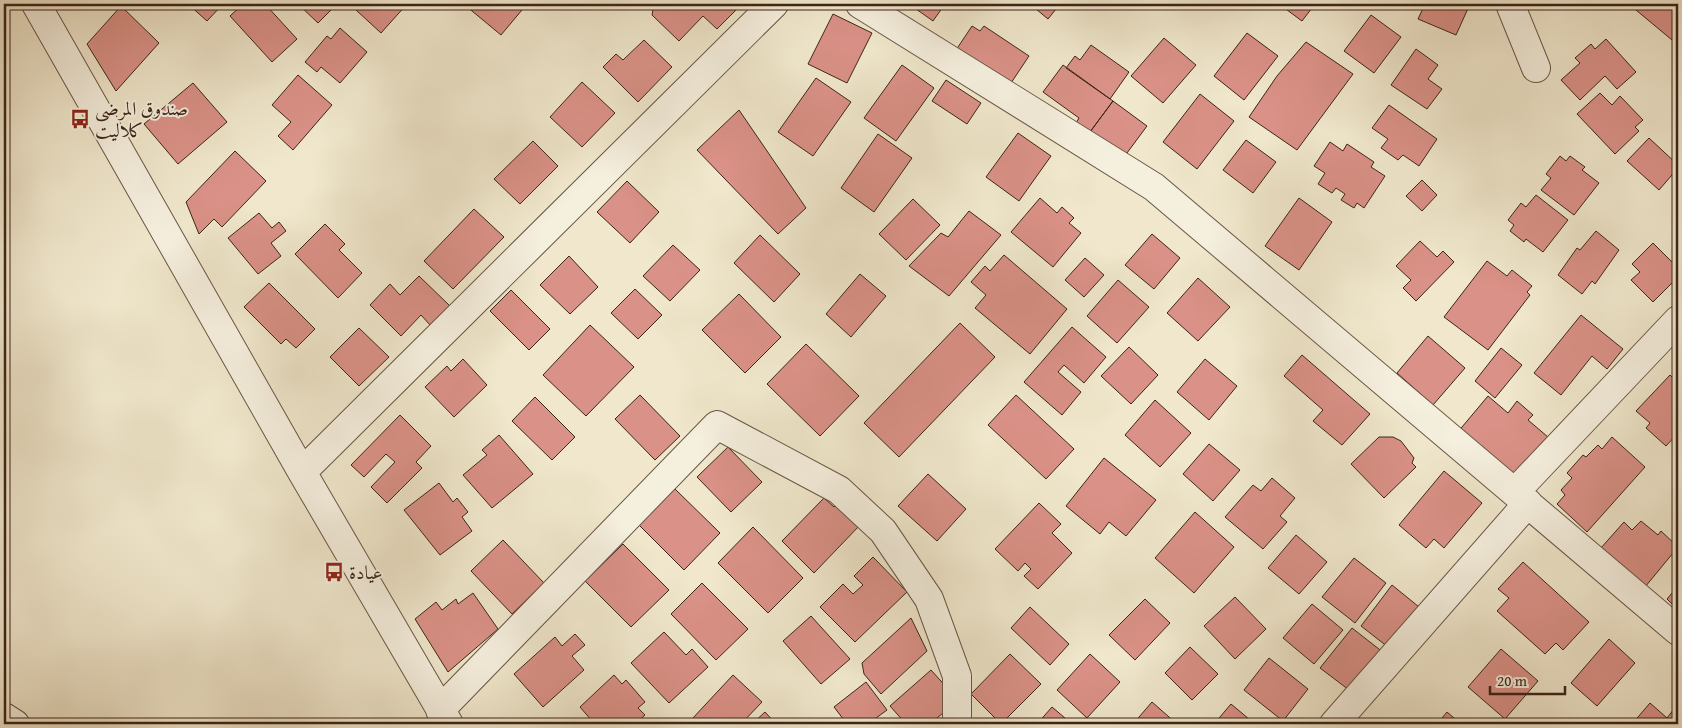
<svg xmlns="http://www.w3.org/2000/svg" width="1682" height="728" font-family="'Gentium Book Plus',Amiri,serif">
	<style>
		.building { fill: #da9187; stroke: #3c2518 }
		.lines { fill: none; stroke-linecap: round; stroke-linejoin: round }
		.minor-casing { stroke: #695645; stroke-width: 30 }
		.minor { stroke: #f5efde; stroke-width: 28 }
		.labels { text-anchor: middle; stroke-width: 4; stroke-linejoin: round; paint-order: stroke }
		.poi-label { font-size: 19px; fill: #3c2518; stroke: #f5efde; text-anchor: start }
	</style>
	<rect width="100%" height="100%" fill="#f0e7cc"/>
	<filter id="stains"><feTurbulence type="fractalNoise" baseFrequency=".004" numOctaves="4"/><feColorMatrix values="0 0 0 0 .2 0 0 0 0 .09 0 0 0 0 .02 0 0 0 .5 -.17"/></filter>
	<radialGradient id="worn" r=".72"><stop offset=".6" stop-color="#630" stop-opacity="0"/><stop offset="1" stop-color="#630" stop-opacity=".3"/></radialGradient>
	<!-- building -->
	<path class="building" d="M188 4H223L207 21Z
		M243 4H265L297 39 272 62 230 16Z
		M298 4H337L318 23Z
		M362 4H407L381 33 356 10Z
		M469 4H527L501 35 466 6Z
		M654 4H718L720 6 722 4H742L717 29 703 16 679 41 652 15Z
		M909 4H945L933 21Z
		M1030 4H1060L1048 19Z
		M1279 4H1315L1302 21Z
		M1425 4H1470L1456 35 1418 19Z
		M1631 4H1678V45L1630 5Z
		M121 6 159 43 116 91 87 44Z
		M833 14 872 33 847 83 808 64Z
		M1371 15 1401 37 1374 73 1344 51Z
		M972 26 980 31 984 26 1029 56 1009 86 956 50Z
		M340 28 367 52 340 83 321 67 317 72 305 62 327 36 331 39Z
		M1247 33 1278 56 1244 100 1214 76Z
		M1164 38 1196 65 1163 103 1131 76Z
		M1606 39 1636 72 1617 89 1605 76 1580 100 1561 80 1580 63 1575 58 1591 44 1595 49Z
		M644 40 672 67 638 102 603 67 616 54 623 60Z
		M1306 42 1353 74 1297 150 1249 117 1277 76Z
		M1091 45 1129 72 1110 99 1066 68 1075 56 1080 60Z
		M1416 49 1438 65 1428 79 1442 89 1427 109 1391 85Z
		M902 65 934 88 896 141 864 118Z
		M1063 65 1113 101 1087 136 1074 126 1079 118 1043 92Z
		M298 75 332 105 293 150 278 136 291 122 272 105Z
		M816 78 851 102 813 156 778 132Z
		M946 80 981 103 967 124 932 101Z
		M582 82 615 113 582 147 550 117Z
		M193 83 227 122 178 164 144 124Z
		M1600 93 1612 105 1620 96 1643 120 1635 127 1639 131 1615 154 1577 114Z
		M1200 94 1234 121 1197 169 1163 142Z
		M1113 101 1147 126 1124 157 1087 136Z
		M1389 105 1437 139 1419 166 1403 155 1398 160 1381 148 1388 139 1372 128Z
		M739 110 806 208 778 234 697 150Z
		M1018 133 1051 156 1019 201 986 177Z
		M878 134 912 158 874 212 841 188Z
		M1649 138 1678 165V168L1659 190 1627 161Z
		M1246 140 1276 162 1253 193 1223 170Z
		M533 141 558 166 520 204 494 179Z
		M1330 142 1343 151 1347 144 1374 162 1371 167 1385 176 1364 208 1357 203 1354 208 1341 200 1345 194 1336 188 1332 193 1318 184 1325 173 1314 166Z
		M235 151 266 181 222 227 214 219 199 234 186 202Z
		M1560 156 1566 161 1570 156 1585 167 1582 170 1599 183 1574 215 1541 190 1551 178 1546 174Z
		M1422 180 1437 195 1422 211 1406 196Z
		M627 181 659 212 630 243 597 212Z
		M1536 195 1568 220 1543 252 1526 239 1524 242 1510 231 1514 225 1508 220 1521 203 1526 207Z
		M1040 198 1057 213 1062 207 1074 218 1069 223 1081 233 1053 267 1011 232Z
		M1299 198 1332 222 1299 270 1265 246Z
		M913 199 940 225 906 260 879 234Z
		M474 209 504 237 453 289 424 261Z
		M969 211 1001 235 949 296 909 266 941 233 948 237Z
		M259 213 272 228 279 222 286 231 271 243 281 256 258 274 228 238Z
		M325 224 345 244 339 250 362 273 338 298 295 254Z
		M1596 231 1619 250 1595 284 1592 281 1582 294 1558 275 1577 248 1580 250Z
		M1152 234 1180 258 1154 289 1125 265Z
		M760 235 800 274 774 302 734 263Z
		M1420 241 1437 257 1443 251 1454 262 1416 301 1403 288 1411 280 1396 266Z
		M1653 243 1678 268V277L1653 302 1631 280 1640 272 1632 264Z
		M673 245 700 270 670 301 643 276Z
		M1004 255 1067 309 1030 354 975 308 986 295 971 282 985 266 990 271Z
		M569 256 598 287 570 314 540 285Z
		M1085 258 1104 275 1084 297 1065 280Z
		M1487 261 1507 276 1512 270 1532 286 1527 292 1530 295 1488 350 1444 317Z
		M860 274 886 296 851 337 826 314Z
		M419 276 450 306 431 326 421 315 401 336 370 305 390 284 400 295Z
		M1198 278 1230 307 1198 341 1167 313Z
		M1118 280 1149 307 1117 343 1087 316Z
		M269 283 315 329 296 348 286 339 281 344 244 307Z
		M635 289 662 315 638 339 611 313Z
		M511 290 550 329 529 350 490 311Z
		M739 294 781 337 745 373 702 330Z
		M1581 315 1623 349 1607 369 1592 356 1561 395 1534 373Z
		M960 323 995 357 899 457 864 423Z
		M590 325 634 367 586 416 543 375Z
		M1072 327 1106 357 1084 383 1064 365 1058 372 1081 392 1062 415 1024 382Z
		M359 328 389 357 359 386 330 357Z
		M1428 336 1465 368 1433 405 1397 373Z
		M806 344 859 396 820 436 767 384Z
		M1129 347 1158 375 1131 404 1101 376Z
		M1501 348 1522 365 1495 398 1475 381Z
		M1302 355 1370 414 1342 445 1313 421 1323 410 1284 376Z
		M463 359 487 385 454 417 425 387 447 366 451 371Z
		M1205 359 1237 386 1209 420 1177 392Z
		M1670 375 1678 383V433L1666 446 1646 428 1650 423 1636 411Z
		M640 395 680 436 655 460 615 419Z
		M1016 395 1074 449 1046 479 988 425Z
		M1488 396 1508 413 1517 401 1533 415 1528 420 1548 437 1514 480 1457 433Z
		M535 397 575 437 552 460 512 421Z
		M1155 400 1191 433 1160 467 1125 435Z
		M400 415 431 446 416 462 422 468 387 503 371 487 395 462 386 454 364 477 351 465Z
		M499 435 533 474 492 508 463 475 487 455 482 450Z
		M1379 437H1393L1401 441 1414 458 1412 463 1416 467 1384 498 1351 464Z
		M1612 437 1645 467 1587 532 1557 504 1565 495 1561 490 1572 478 1567 473 1583 455 1586 457 1598 445 1602 449Z
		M1209 444 1240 470 1213 501 1183 474Z
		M728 447 762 482 731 512 697 477Z
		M1104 458 1156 500 1126 536 1109 522 1100 534 1066 506Z
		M1444 471 1482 503 1444 548 1434 539 1426 548 1399 525Z
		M928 474 966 509 937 541 898 506Z
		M1272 478 1295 498 1280 516 1287 522 1263 549 1225 517 1253 485 1261 491Z
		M439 483 453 502 457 498 468 512 462 517 472 531 440 555 404 510Z
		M675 489 720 533 684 570 639 525Z
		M824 498 834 507 838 502 861 524 814 573 782 541Z
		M1039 503 1061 524 1052 533 1072 553 1038 589 1024 576 1031 569 1025 563 1018 571 995 549Z
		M1195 512 1234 547 1194 593 1155 558Z
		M1641 521 1658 535 1661 531 1678 547 1645 587 1600 549 1624 522 1632 530Z
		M753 527 803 578 768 613 718 563Z
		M1296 535 1327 562 1299 594 1268 568Z
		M503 540 544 583 512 614 471 571Z
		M623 544 669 590 631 627 585 581Z
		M873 557 907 592 855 642 820 607 843 584 853 594 863 585 854 576Z
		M1354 558 1386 583 1355 623 1322 597Z
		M1523 562 1589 622 1563 650 1556 643 1545 654 1497 611 1509 598 1498 589Z
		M702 583 748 629 716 660 671 614Z
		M1392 585 1424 611 1393 651 1361 626Z
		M1678 586V610L1667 599Z
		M473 593 498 629 448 672 415 619 436 602 442 610 456 599 458 604Z
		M1235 597 1266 629 1235 659 1204 626Z
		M1145 599 1170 623 1135 660 1109 635Z
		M1312 604 1343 630 1314 664 1283 638Z
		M1030 607 1069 644 1050 665 1011 628Z
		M811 616 850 659 821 684 783 641Z
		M911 618 927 651 881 694 864 674 862 663Z
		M1352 628 1384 653 1353 693 1320 668Z
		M664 632 686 655 692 649 708 667 669 703 631 663Z
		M575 634 585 645 572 656 584 670 543 707 514 674 555 637 562 646Z
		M1609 639 1635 663 1597 706 1571 683Z
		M1190 647 1218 674 1192 700 1165 673Z
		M1501 649 1538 681 1505 719 1468 687Z
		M1010 654 1041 684 1001 724 971 694Z
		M1090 654 1120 682 1087 718 1057 690Z
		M1269 658 1308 689 1283 721 1244 690Z
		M931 670 950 691 943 713 930 724H906L890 706Z
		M614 675 622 684 626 680 645 702 638 708 645 715 635 724H588L592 721 580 707Z
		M733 675 762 702 741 724H697L692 719Z
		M866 682 887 710 868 724H847L834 707Z
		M1152 702 1177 724H1133Z
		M1650 703 1667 718 1674 709 1678 713V724H1632Z
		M1231 704 1255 724H1214Z
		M1052 707 1072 724H1037Z
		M765 712 776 724H752Z
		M1447 712 1461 724H1437Z"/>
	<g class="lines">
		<defs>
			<path id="minor" d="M36 4 302 472 449 724
				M860 4 1154 187 1678 631
				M1510 4 1536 68
				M302 472 774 4
				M1515 492 1678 320
				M440 710 717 425 839 490 883 531 929 599 957 676V724
				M4 717 15 724
				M1334 724 1528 503"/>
		</defs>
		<!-- minor casing -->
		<use href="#minor" class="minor-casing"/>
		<!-- minor -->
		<use href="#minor" class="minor"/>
	</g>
	<!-- icons -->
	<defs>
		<symbol id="bus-bare" viewBox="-9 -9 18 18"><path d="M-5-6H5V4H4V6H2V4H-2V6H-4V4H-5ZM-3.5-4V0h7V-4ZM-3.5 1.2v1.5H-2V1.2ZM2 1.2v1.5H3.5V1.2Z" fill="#8f2418" stroke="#f5efde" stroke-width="2.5" paint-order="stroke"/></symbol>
	</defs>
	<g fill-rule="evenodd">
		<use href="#bus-bare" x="66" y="105" width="28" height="28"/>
		<use href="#bus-bare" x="320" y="558" width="28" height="28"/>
	</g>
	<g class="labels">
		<!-- poi labels -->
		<g class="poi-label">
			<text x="95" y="115">صندوق المرضى<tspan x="95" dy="22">كلاليت</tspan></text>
			<text x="349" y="579">عيادة</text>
		</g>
	</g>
	<!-- margin -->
	<rect width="1682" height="728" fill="none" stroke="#f0e7cc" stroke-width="20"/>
	<rect x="5" y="5" width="1672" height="718" fill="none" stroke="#3c2518" stroke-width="2.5"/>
	<rect x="10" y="10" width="1662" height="708" fill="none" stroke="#3c2518"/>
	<!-- scale -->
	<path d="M1490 686v8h75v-8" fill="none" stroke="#3c2518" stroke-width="2.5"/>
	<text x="1497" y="686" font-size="15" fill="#3c2518" stroke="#f5efde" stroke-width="4" paint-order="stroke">20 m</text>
	<rect width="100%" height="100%" filter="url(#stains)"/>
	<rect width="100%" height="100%" fill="url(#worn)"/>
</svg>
